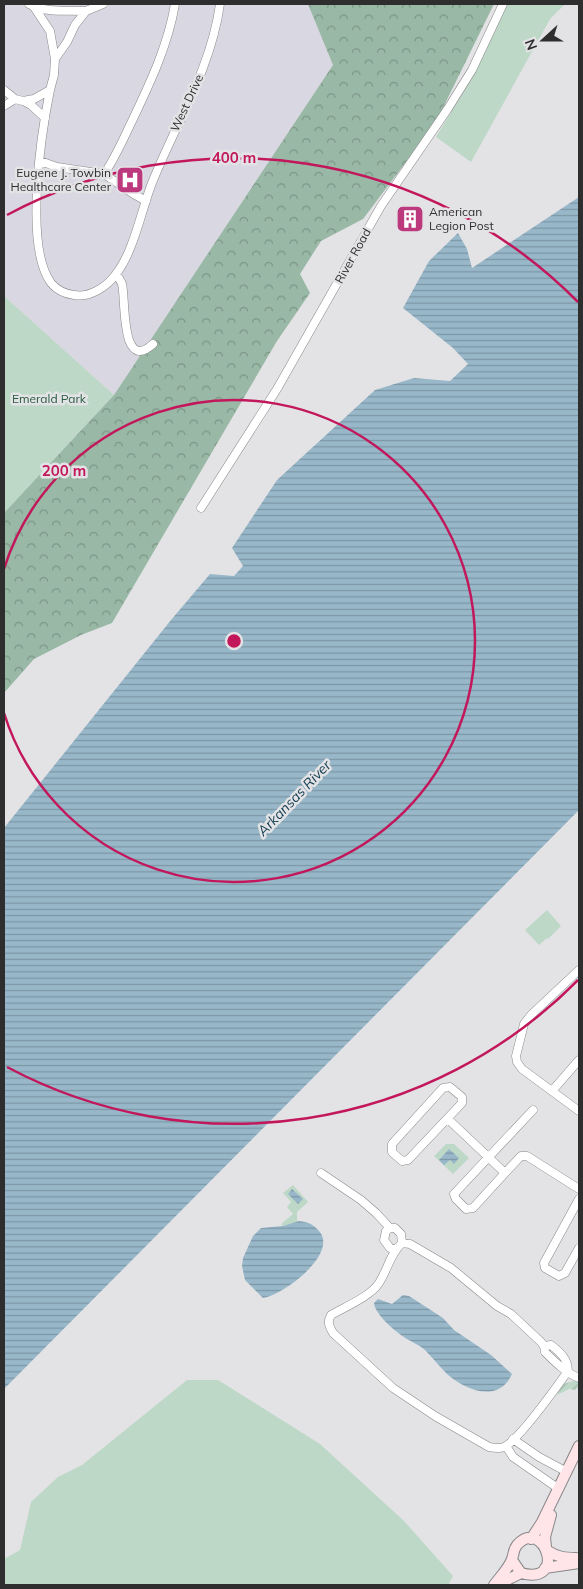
<svg xmlns="http://www.w3.org/2000/svg" width="583" height="1589" font-family="Mulish,sans-serif">
	<style>
		.built { fill: #d9d8e2 }
		.green { fill: #bdd8c7 }
		.forest { fill: url(#forest-crowns) }
		.garden { fill: url(#garden-furrows) }
		.water { fill: url(#water-rules) }
		.lines { fill: none; stroke-linecap: round; stroke-linejoin: round }
		.street-casing { stroke: #878789; stroke-width: 9 }
		.secondary-casing { stroke: #878789; stroke-width: 12 }
		.street { stroke: #fff; stroke-width: 8 }
		.secondary { stroke: #ffe5e8; stroke-width: 10 }
		.ring { fill: none; stroke: #c2185b; stroke-width: 2.5 }
		.labels { text-anchor: middle; stroke-width: 5; stroke-linejoin: round; paint-order: stroke }
		.street-label { font-size: 12px; fill: #2e2e2f; stroke: #e3e3e6 }
		.poi-label { font-size: 12px; fill: #2e2e2f; stroke: #e3e3e6; text-anchor: end }
		.park-label { font-size: 12px; fill: #285c41; stroke: #e3e3e6 }
		.water-label { font-size: 14px; font-style: italic; fill: #0f3b4f; stroke: #e3e3e6 }
		.centre { fill: #c2185b; stroke: #e3e3e6; stroke-width: 2.5 }
		.ring-label { font-size: 15px; text-anchor: middle; font-weight: bold; fill: #c2185b; stroke: #e3e3e6; stroke-width: 5; stroke-linejoin: round; paint-order: stroke }
	</style>
	<defs>
		<pattern id="forest-crowns" width="20" height="18" patternUnits="userSpaceOnUse" patternTransform="scale(1.25)"><rect width="20" height="18" fill="#99b8a5"/><path d="M2 6a3 3 0 1 1 6 0M12 15a3 3 0 1 1 6 0" fill="none" stroke="#7d9687"/></pattern>
		<pattern id="garden-furrows" width="10" height="10" patternUnits="userSpaceOnUse" patternTransform="scale(1.25)"><rect width="10" height="10" fill="#bdd8c7"/><path d="M-1 1l2-2M0 10L10 0M9 11l2-2" fill="none" stroke="#a3baab"/></pattern>
		<pattern id="water-rules" width="6" height="5" patternUnits="userSpaceOnUse" patternTransform="scale(1.25)"><rect width="6" height="5" fill="#98b8ca"/><path d="M0 2.5h6" fill="none" stroke="#7c96a4"/></pattern>
	</defs>
	<rect width="100%" height="100%" fill="#e3e3e6"/>
	<!-- built -->
	<path class="built" d="M4 4H308L334 65 114 395 4 296Z"/>
	<!-- green -->
	<path class="green" d="M507 4H565L550 19 471 162 436 137C463 93 486 50 507 4Z
		M4 296 114 395 4 513Z
		M547 910 561 926 548 939 547 938 539 945 525 930Z
		M446 1144H454L469 1158 453 1174 434 1156Z
		M293 1185 308 1202 297 1212V1222L283 1226 281 1224 293 1214 287 1207 291 1202 283 1193Z
		M187 1380H218L320 1444 404 1521 453 1576 448 1585H4V1559L20 1550 31 1502 58 1477 82 1465Z"/>
	<!-- forest -->
	<path class="forest" d="M308 4H494L436 122 363 219 321 241 300 274 310 293 277 341 112 623 81 635 34 659 4 693V513L114 395 333 65Z"/>
	<!-- garden -->
	<path class="garden" d="M574 1381 579 1382V1387L575 1390 569 1389 557 1395 563 1384Z"/>
	<!-- water -->
	<path class="water" d="M579 197V810L4 1389V828L171 620 210 574 234 576 243 566 232 548 277 480 375 390 414 378 450 381 468 364 453 348 403 308 429 261 458 233 467 249 472 268Z
		M449 1149 459 1158 454 1164 450 1160 444 1165 439 1160Z
		M292 1189 303 1199 298 1204 288 1194Z
		M299 1221C308 1222 313 1224 319 1231 339 1253 284 1295 263 1298L245 1280 242 1266 243 1258 253 1236 261 1228 283 1226Z
		M403 1295 409 1296 443 1318 454 1330 491 1355 512 1374C499 1403 466 1391 447 1374 439 1366 432 1357 424 1349 419 1345 412 1342 407 1339 397 1333 375 1315 374 1303L378 1299 392 1304Z"/>
	<g class="lines">
		<defs>
			<path id="street" d="M29 4C45 13 68 10 86 11
				M34 7 50 31 55 59
				M4 90 15 99 23 101 31 105 45 118
				M50 90C41 134 24 246 51 283 57 290 65 294 74 295 89 298 107 287 116 274 134 251 141 211 152 183 176 123 211 69 220 4
				M23 101 34 99 50 90 54 75 55 59 67 42 75 25 86 11 103 4
				M4 106 15 99
				M40 161 57 167 104 174 132 193 146 201
				M104 174C116 157 124 137 133 119 151 81 168 45 175 4
				M116 274C118 277 121 281 122 284 126 298 120 374 153 344
				M201 508 277 389 381 206 447 110 472 70 503 4
				M579 970 531 1015 524 1024 516 1056 517 1062 522 1069 579 1111
				M450 1087 462 1097V1103L408 1160 402 1161 392 1152V1144L443 1088Z
				M552 1091 579 1060
				M448 1119 505 1173 521 1156H527L579 1189
				M321 1173 361 1200 376 1213 390 1228H395L401 1234 402 1243
				M505 1173 473 1208 466 1209 456 1199 454 1194 533 1110
				M579 1199 544 1263 545 1268 559 1276 565 1273 579 1248
				M390 1228 386 1231 384 1240 390 1248 395 1249
				M544 1346 551 1345C560 1352 568 1359 568 1371 558 1385 518 1441 504 1447 499 1449 494 1448 489 1447L435 1416 393 1388 333 1333C329 1326 327 1322 331 1315 345 1307 371 1296 379 1283 388 1269 390 1254 402 1243L410 1244 451 1268 497 1306 511 1314 541 1342 544 1346 545 1352C555 1362 566 1373 579 1378
				M513 1439 539 1457 567 1472
				M506 1446 513 1457 559 1489"/>
			<path id="secondary" d="M531 1539 542 1522 579 1446
				M546 1547 545 1537 551 1515
				M548 1551C557 1557 565 1558 576 1558
				M545 1568 579 1563
				M494 1585C499 1578 509 1568 512 1559 514 1554 513 1550 517 1545 543 1516 569 1586 521 1573L512 1560
				M502 1585 505 1581 521 1573"/>
		</defs>
		<!-- street casing -->
		<use href="#street" class="street-casing"/>
		<!-- secondary casing -->
		<use href="#secondary" class="secondary-casing"/>
		<!-- street -->
		<use href="#street" class="street"/>
		<!-- secondary -->
		<use href="#secondary" class="secondary"/>
	</g>
	<!-- distance rings -->
	<g class="ring">
		<path d="M4 569A241 241 0 1 1 4 713"/>
		<path d="M578 980A483 483 0 0 1 7 1067M7 215A483 483 0 0 1 578 302"/>
	</g>
	<!-- icons -->
	<defs>
		<symbol id="hospital-square" viewBox="-11 -11 22 22"><rect x="-9" y="-9" width="18" height="18" rx="4" fill="#bd397d" stroke="#e3e3e6"/><path d="M-5-5h3v3.5h4V-5h3V5h-3V1.5h-4V5h-3Z" fill="#fff"/></symbol>
		<symbol id="building-square" viewBox="-11 -11 22 22"><rect x="-9" y="-9" width="18" height="18" rx="4" fill="#bd397d" stroke="#e3e3e6"/><path d="M-4-6H4V6H1V3H-1V6H-4ZM-2.5-4.3h1.7v1.8h-1.7ZM.8-4.3h1.7v1.8H.8ZM-2.5-1h1.7V.8h-1.7ZM.8-1h1.7V.8H.8Z" fill="#fff"/></symbol>
	</defs>
	<g fill-rule="evenodd">
		<use href="#hospital-square" x="114" y="164" width="32" height="32"/>
		<use href="#building-square" x="394" y="203" width="32" height="32"/>
	</g>
	<g class="labels">
		<!-- street labels -->
		<g class="street-label">
			<text transform="translate(187 103) rotate(-65)" y="4">West Drive</text>
			<text transform="translate(353 256) rotate(-61)" y="4">River Road</text>
		</g>
		<!-- poi labels -->
		<g class="poi-label">
			<text x="111" y="177">Eugene J. Towbin<tspan x="111" dy="14">Healthcare Center</tspan></text>
			<text x="429" y="216" text-anchor="start">American<tspan x="429" dy="14">Legion Post</tspan></text>
		</g>
		<!-- park labels -->
		<g class="park-label">
			<text x="49" y="403">Emerald Park</text>
		</g>
		<!-- water labels -->
		<g class="water-label">
			<text transform="translate(294 798) rotate(-46)" y="5">Arkansas River</text>
		</g>
	</g>
	<circle cx="234" cy="641" r="8" class="centre"/>
	<g class="ring-label">
		<text x="234" y="163">400 m</text>
		<text x="64" y="476">200 m</text>
	</g>
	<!-- border -->
	<rect width="583" height="1589" fill="none" stroke="#2e2e2f" stroke-width="10"/>
	<!-- north arrow -->
	<g transform="translate(543 40) rotate(249)" stroke="#e3e3e6" stroke-width="4" paint-order="stroke">
	<path d="M0-4L9 19L0 12L-9 19Z" fill="#2e2e2f"/>
	<text y="-8" font-size="14" font-weight="bold" text-anchor="middle" fill="#2e2e2f">N</text>
	</g>
</svg>
